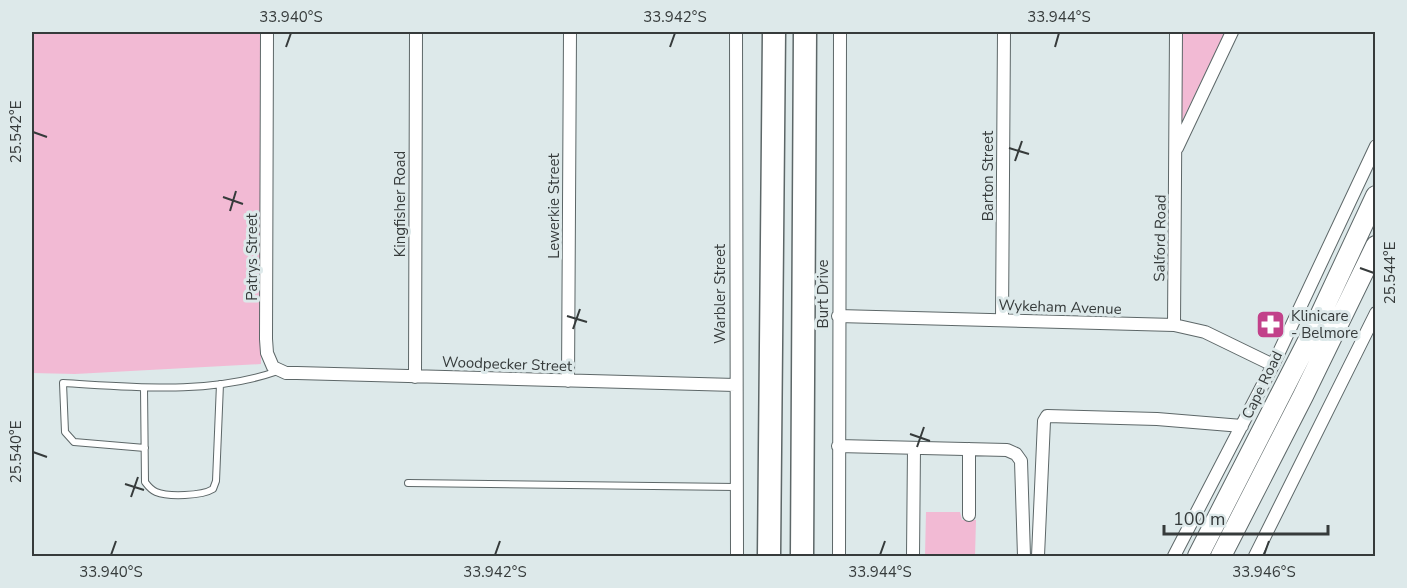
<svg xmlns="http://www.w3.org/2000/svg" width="1407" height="588" font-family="'Nunito Sans',sans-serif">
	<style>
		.green { fill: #f2bad4 }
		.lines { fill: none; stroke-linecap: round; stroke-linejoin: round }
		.lane-casing { stroke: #5d6768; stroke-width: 8 }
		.street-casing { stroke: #5d6768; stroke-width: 14 }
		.primary-casing { stroke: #5d6768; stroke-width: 22 }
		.highway-casing { stroke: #5d6768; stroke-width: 25 }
		.lane { stroke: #fff; stroke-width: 6 }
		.street { stroke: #fff; stroke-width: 12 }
		.primary { stroke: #fff; stroke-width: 20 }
		.highway { stroke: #fff; stroke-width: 22 }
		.ticks { fill: none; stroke: #363b3b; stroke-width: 2 }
		.labels { text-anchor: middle; stroke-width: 6; stroke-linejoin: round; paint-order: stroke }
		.street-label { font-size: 15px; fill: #363b3b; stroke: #dde9ea }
		.poi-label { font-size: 15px; fill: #363b3b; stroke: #dde9ea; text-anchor: start }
		.neatline { fill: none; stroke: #363b3b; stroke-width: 2 }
		.ticks-label { font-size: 15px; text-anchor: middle; fill: #363b3b }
	</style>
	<rect width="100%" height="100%" fill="#dde9ea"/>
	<!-- green -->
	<path class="green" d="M32 32H260L261 364 75 374 32 373Z
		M1181 32H1225L1182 121 1181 120Z
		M926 512H960L962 520H976L975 556H925Z"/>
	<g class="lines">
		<defs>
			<path id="lane" d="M144 388 145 482C148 486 151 490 156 492 168 497 202 496 213 489L216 481 220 384
				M145 448 74 442 65 432 63 383C135 387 209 395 278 371
				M408 483 736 487"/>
			<path id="street" d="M267 32 266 339 267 353 273 367 286 373H297L735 385
				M736 32 737 556
				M1177 148 1232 32
				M838 316 1174 325 1205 332 1273 365
				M1002 320 1004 32
				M1174 325 1176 32
				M415 377 416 32
				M568 381 570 32
				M838 446 1007 450 1016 454 1021 461 1024 556
				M969 515V449
				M839 556 840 32
				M913 556 914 448
				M1038 556 1044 421 1047 416 1157 419 1242 426
				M1174 556 1273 365 1376 146
				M1255 556 1376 313"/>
			<path id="primary" d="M1198 556 1312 333 1376 196
				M1221 556 1303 396 1376 246"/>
			<path id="highway" d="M769 556 774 32
				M802 556 805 32"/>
		</defs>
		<!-- lane casing -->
		<use href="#lane" class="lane-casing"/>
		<!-- street casing -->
		<use href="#street" class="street-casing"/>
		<!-- primary casing -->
		<use href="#primary" class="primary-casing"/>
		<!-- highway casing -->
		<use href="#highway" class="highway-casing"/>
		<!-- lane -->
		<use href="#lane" class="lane"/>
		<!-- street -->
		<use href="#street" class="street"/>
		<!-- primary -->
		<use href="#primary" class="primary"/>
		<!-- highway -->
		<use href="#highway" class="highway"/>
	</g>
	<!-- ticks -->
	<path class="ticks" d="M286 47 291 33M670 47 675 33M1055 47 1059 33M33 132 47 137M1009 148 1029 154M1015 161 1022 141M223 197 243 204M230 211 236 191M1360 268 1374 273M567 316 587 322M573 329 580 309M910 434 930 441M917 447 924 427M33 452 47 457M125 484 144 490M131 497 138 477M111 555 116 541M495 555 500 541M880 555 885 541M1264 555 1269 541"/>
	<!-- icons -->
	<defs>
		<symbol id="pharmacy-square" viewBox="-11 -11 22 22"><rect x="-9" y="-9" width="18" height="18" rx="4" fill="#c2418a" stroke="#dde9ea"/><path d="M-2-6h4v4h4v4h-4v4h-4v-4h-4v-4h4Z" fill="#fff"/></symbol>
	</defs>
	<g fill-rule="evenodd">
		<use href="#pharmacy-square" x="1254" y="308" width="33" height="33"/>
	</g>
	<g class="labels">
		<!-- street labels -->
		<g class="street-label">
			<text transform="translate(988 176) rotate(-90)" y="5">Barton Street</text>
			<text transform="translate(400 204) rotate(-90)" y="5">Kingfisher Road</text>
			<text transform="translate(554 206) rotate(-90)" y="5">Lewerkie Street</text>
			<text transform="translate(1160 238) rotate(-89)" y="5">Salford Road</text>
			<text transform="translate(252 257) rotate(-90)" y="5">Patrys Street</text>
			<text transform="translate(720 294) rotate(-90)" y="5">Warbler Street</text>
			<text transform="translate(823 294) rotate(-90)" y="5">Burt Drive</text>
			<text transform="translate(1060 307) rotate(2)" y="5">Wykeham Avenue</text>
			<text transform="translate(507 364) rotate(2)" y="5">Woodpecker Street</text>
			<text transform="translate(1262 385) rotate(-64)" y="5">Cape Road</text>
		</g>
		<!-- poi labels -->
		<g class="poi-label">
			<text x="1291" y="321">Klinicare<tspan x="1291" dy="17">- Belmore</tspan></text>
		</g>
	</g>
	<!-- border -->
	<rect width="1407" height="588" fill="none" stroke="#dde9ea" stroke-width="66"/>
	<!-- scale -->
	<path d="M1164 525v9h164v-9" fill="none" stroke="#363b3b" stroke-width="3"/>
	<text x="1173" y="525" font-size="18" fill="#363b3b" stroke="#dde9ea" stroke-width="4.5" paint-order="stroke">100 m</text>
	<rect x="33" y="33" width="1341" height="522" class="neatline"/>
	<g class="ticks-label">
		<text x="291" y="22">33.940°S</text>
		<text x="675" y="22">33.942°S</text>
		<text x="1059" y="22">33.944°S</text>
		<text transform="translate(16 132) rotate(-90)" y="5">25.542°E</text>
		<text transform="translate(1390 273) rotate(-90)" y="5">25.544°E</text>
		<text transform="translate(16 452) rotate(-90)" y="5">25.540°E</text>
		<text x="111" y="577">33.940°S</text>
		<text x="495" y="577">33.942°S</text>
		<text x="880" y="577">33.944°S</text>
		<text x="1264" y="577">33.946°S</text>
	</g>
</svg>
